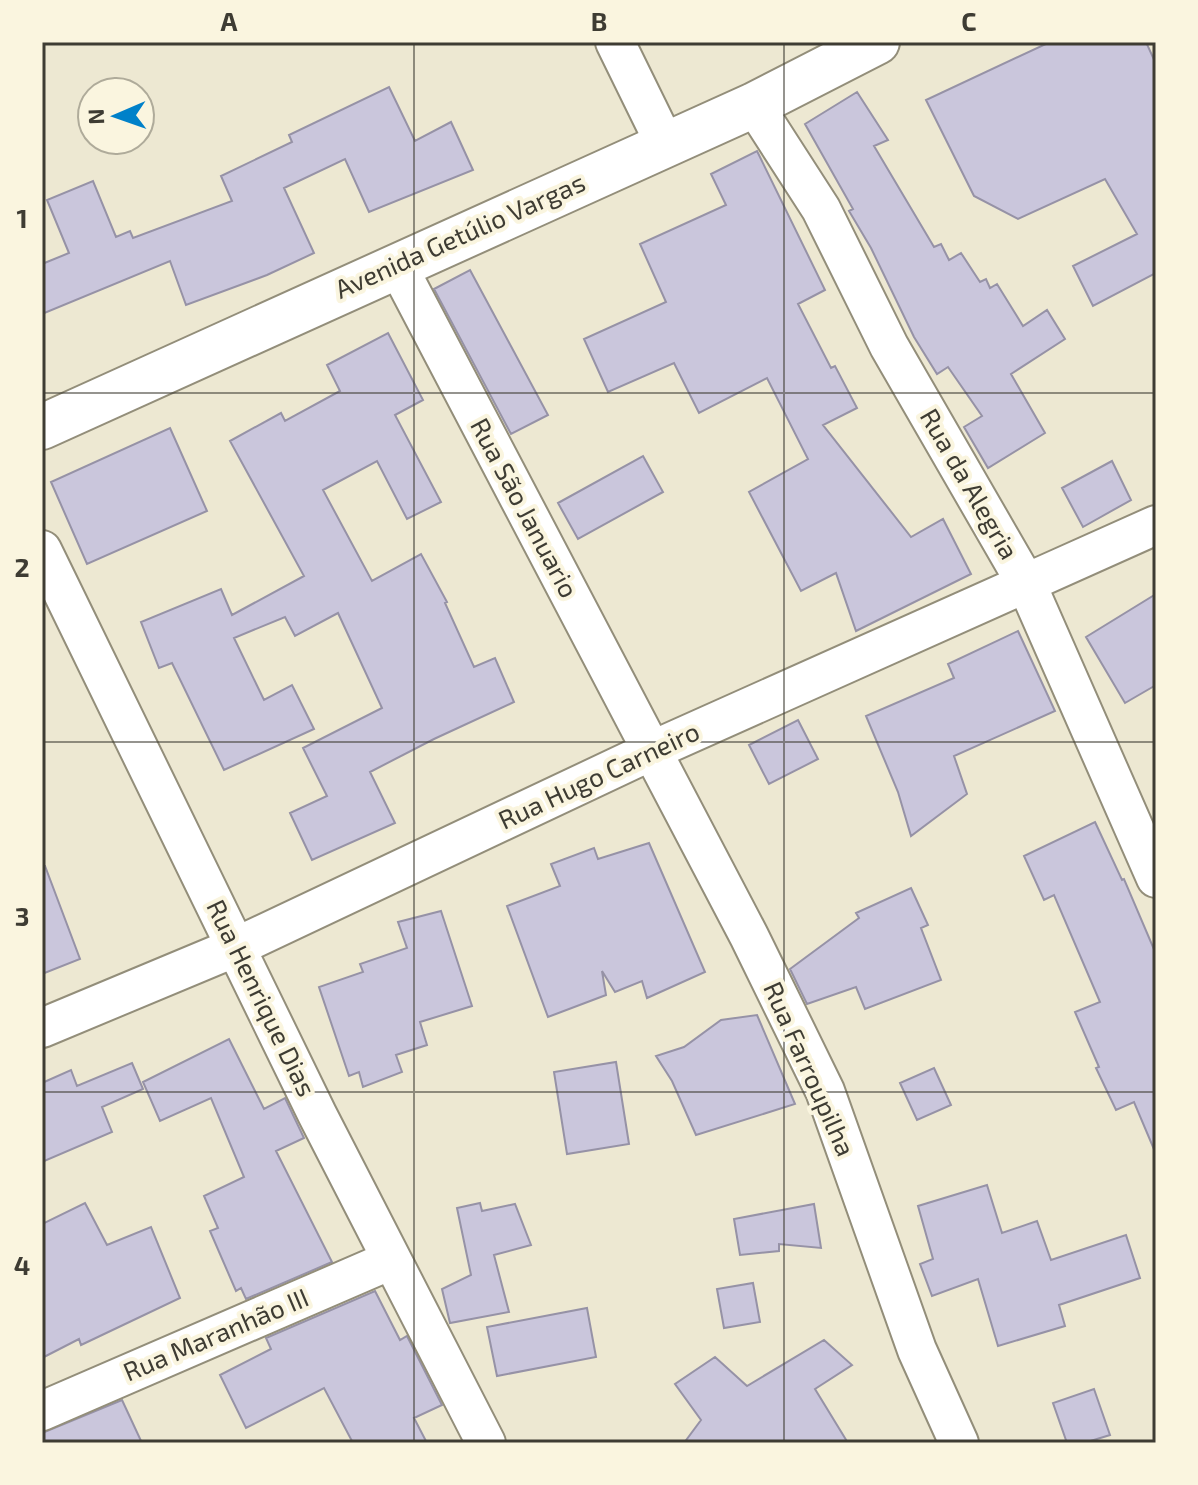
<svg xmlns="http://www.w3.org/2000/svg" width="1198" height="1485" font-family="'Exo 2',sans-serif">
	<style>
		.building { fill: #cac6dc; stroke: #9692a6; stroke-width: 2 }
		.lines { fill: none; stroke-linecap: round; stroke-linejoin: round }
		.street-casing { stroke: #938e7a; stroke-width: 42 }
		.secondary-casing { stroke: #938e7a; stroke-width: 48 }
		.street { stroke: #fff; stroke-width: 38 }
		.secondary { stroke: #fff; stroke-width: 44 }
		.grid { fill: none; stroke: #3e3c33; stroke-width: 2; stroke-opacity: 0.55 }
		.labels { text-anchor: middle; stroke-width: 8; stroke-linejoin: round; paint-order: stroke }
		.street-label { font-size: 26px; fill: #3e3c33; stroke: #faf5df }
		.neatline { fill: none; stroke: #3e3c33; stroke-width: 3 }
		.grid-label { font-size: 26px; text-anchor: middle; font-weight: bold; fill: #3e3c33 }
	</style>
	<rect width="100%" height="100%" fill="#ede8d2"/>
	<!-- building -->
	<path class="building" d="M1050 42H1146L1156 64V273L1093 306 1073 266 1137 234 1105 179 1018 219 974 196 926 100Z
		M389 87 415 141 451 122 473 170 369 212 345 159 284 188 314 253 267 275 186 305 170 261 42 314V264L69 253 47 200 93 181 116 237 130 231 133 238 232 201 221 176 292 142 289 135Z
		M857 92 888 140 874 146 934 247 941 244 949 260 961 253 980 282 986 279 990 288 997 284 1023 326 1047 310 1065 339 1011 374 1045 433 988 468 964 427 982 416 948 367 937 374 914 337 871 248 849 211 853 209 805 124Z
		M757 151 825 290 798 304 831 368 835 366 857 408 823 425 911 537 943 519 971 574 856 631 836 573 801 591 749 492 808 459 767 378 699 413 674 363 608 392 584 339 666 302 640 244 726 205 711 174Z
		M470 270 548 415 511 434 434 289Z
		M388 333 423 400 395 415 441 502 407 519 377 461 323 490 372 581 421 554 447 602 445 603 474 667 495 658 514 702 434 739 370 772 395 823 312 860 290 813 327 796 303 748 382 708 338 613 295 636 285 617 234 638 264 700 292 685 314 729 224 770 172 663 159 668 141 622 221 589 232 615 304 576 230 441 281 413 285 421 340 391 327 365Z
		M170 428 207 511 87 564 51 482Z
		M643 456 663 492 578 539 558 503Z
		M1112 461 1131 500 1083 527 1062 488Z
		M1156 594V685L1125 703 1086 637Z
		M1018 631 1055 711 954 756 967 794 911 836 898 792 866 716 954 678 948 664Z
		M798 720 818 759 769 784 749 745Z
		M1095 822 1122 880 1124 879 1156 954V1154L1134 1102 1116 1110 1096 1068 1099 1067 1075 1012 1100 1002 1054 895 1044 900 1024 856Z
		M649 843 705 972 647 998 642 981 615 992 602 971 606 995 548 1017 507 906 560 886 551 864 594 848 598 859Z
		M42 866H45L80 959 42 974Z
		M911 888 928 925 921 928 941 980 865 1009 856 987 807 1004 790 969 859 918 856 913Z
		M441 911 472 1006 420 1022 427 1045 396 1055 402 1072 363 1087 359 1072 349 1076 319 987 363 972 360 964 407 948 398 922Z
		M757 1015 795 1104 696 1135 672 1081 656 1056 684 1047 721 1020Z
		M229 1039 264 1109 285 1098 304 1138 276 1151 332 1262 246 1299 241 1288 236 1291 210 1231 218 1228 204 1196 244 1177 211 1098 160 1121 143 1082Z
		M616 1062 629 1144 567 1154 554 1072Z
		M132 1063 143 1089 102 1107 112 1132 42 1162V1083L71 1070 77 1086Z
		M934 1068 951 1105 917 1120 900 1083Z
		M987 1185 1002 1233 1037 1221 1051 1260 1126 1235 1140 1278 1059 1305 1065 1326 998 1346 978 1279 932 1296 920 1264 933 1259 918 1206Z
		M85 1203 107 1245 151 1227 180 1298 81 1345 79 1339 42 1358V1224Z
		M480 1203 482 1211 515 1204 531 1245 494 1255 509 1312 450 1323 442 1289 471 1275 457 1208Z
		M814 1204 821 1248 779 1244V1251L740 1255 734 1219Z
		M753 1283 760 1322 724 1328 717 1289Z
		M375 1291 400 1340 407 1336 442 1405 414 1418 427 1443H353L324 1388 246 1428 220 1375 271 1349 266 1338Z
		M587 1308 596 1357 497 1376 487 1327Z
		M824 1340 852 1365 815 1389 848 1443H684L701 1420 675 1384 715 1357 747 1386Z
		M1094 1389 1110 1435 1084 1443H1067L1053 1403Z
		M122 1400 142 1443H42V1433Z"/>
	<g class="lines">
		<defs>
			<path id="street" d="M615 42 665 144
				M754 105 821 209 889 346 1027 585 1156 878
				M397 265 749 936 825 1091 917 1350 959 1443
				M42 550 317 1114 486 1443
				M42 1028 236 947 651 751 1156 525
				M42 1411 391 1260"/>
			<path id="secondary" d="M42 427 754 105 877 42"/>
		</defs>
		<!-- street casing -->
		<use href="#street" class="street-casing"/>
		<!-- secondary casing -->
		<use href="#secondary" class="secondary-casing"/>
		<!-- street -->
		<use href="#street" class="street"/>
		<!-- secondary -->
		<use href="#secondary" class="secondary"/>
	</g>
	<!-- grid -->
	<path class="grid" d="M414 42V1443M784 42V1443M42 393H1156M42 742H1156M42 1092H1156"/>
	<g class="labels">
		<!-- street labels -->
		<g class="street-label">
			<text transform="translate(460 236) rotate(-24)" y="9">Avenida Getúlio Vargas</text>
			<text transform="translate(969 484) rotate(60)" y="9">Rua da Alegria</text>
			<text transform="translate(524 508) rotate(62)" y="9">Rua São Januario</text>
			<text transform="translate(599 776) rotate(-25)" y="9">Rua Hugo Carneiro</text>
			<text transform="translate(261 998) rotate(64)" y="9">Rua Henrique Dias</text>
			<text transform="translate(809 1069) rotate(66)" y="9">Rua Farroupilha</text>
			<text transform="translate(216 1335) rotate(-23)" y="9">Rua Maranhão III</text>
		</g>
	</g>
	<!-- border -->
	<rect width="1198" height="1485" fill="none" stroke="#faf5df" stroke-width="88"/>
	<!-- north arrow -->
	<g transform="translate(116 116) rotate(268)"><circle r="38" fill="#faf5df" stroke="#afab9a" stroke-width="2"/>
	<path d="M0-6L14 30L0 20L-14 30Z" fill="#0081c9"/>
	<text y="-12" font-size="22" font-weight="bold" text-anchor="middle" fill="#3e3c33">N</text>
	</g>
	<rect x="44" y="44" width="1110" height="1397" class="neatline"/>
	<g class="grid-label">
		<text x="229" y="31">A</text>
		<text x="599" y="31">B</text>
		<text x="969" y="31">C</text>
		<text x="22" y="228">1</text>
		<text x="22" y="577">2</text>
		<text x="22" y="926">3</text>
		<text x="22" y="1275">4</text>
	</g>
</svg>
